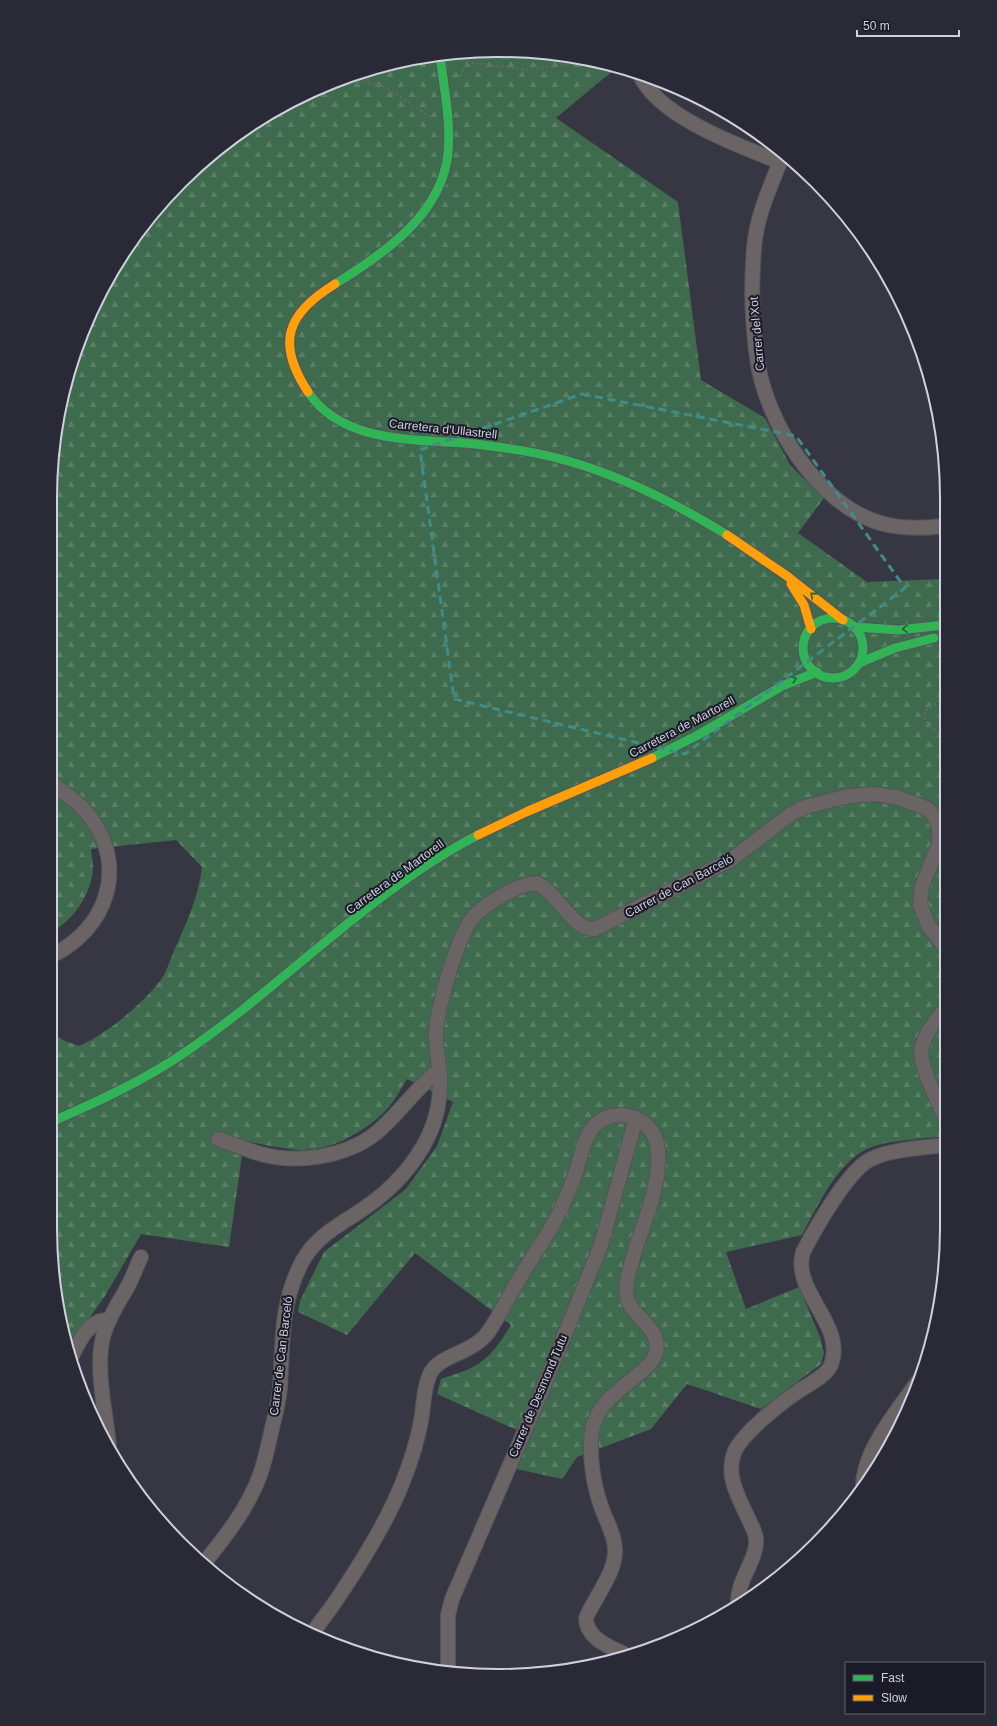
<svg xmlns="http://www.w3.org/2000/svg" width="997" height="1726" font-family="Arial,sans-serif">
	<style>
		.forest { fill: url(#forest-firs) }
		.lines { fill: none; stroke-linecap: round; stroke-linejoin: round }
		.street-casing { stroke: #53545e; stroke-width: 16 }
		.fast-casing { stroke: #53545e; stroke-width: 11 }
		.slow-casing { stroke: #53545e; stroke-width: 11 }
		.path { stroke: #686467; stroke-width: 2.5; stroke-dasharray: 2 3; stroke-linecap: butt }
		.street { stroke: #6b6464; stroke-width: 14 }
		.fast { stroke: #30b455; stroke-width: 9 }
		.slow { stroke: #ff9f0a; stroke-width: 9 }
		.oneway { stroke: #24603b }
		.marked { fill: none; stroke: #3f8d8a; stroke-width: 3; stroke-dasharray: 8 5; stroke-linejoin: round }
		.labels { text-anchor: middle; stroke-width: 4; stroke-linejoin: round; paint-order: stroke }
		.street-label { font-size: 12px; fill: #d0d1e0; stroke: #1a1b26 }
		.rim { fill: none; stroke: #d0d1e0; stroke-width: 2 }
	</style>
	<defs>
		<pattern id="forest-firs" width="22" height="20" patternUnits="userSpaceOnUse"><rect width="22" height="20" fill="#3e6b4d"/><path d="M5 1l3.5 6h-7zM16 11l3.5 6h-7z" fill="#597f66"/></pattern>
	</defs>
	<rect width="100%" height="100%" fill="#373743"/>
	<!-- forest -->
	<path class="forest" d="M469 51 557 54 616 68 556 118 678 202 701 380 765 418 790 465 824 498 798 533 867 582 944 579 946 1136C924 1139 886 1140 867 1149 837 1163 817 1207 802 1235L726 1252 746 1309 799 1287 820 1337 824 1353 821 1364 761 1409 687 1384 651 1429 577 1457 562 1479 517 1469 530 1436 437 1394 441 1379C451 1375 464 1372 473 1367 491 1358 501 1341 511 1325L415 1253 347 1335 298 1312 300 1301 324 1252 406 1189 437 1146 453 1102 407 1079C399 1092 392 1106 380 1116 359 1135 328 1151 299 1150 281 1149 262 1144 244 1141L229 1247 141 1234 105 1296 68 1348 54 1286 53 1034 65 1041 79 1046C108 1033 140 1006 160 981 166 974 169 962 173 953 186 924 198 899 202 867L176 840 91 849C92 858 94 868 92 877 87 900 72 920 53 931L51 469 74 355 110 274 161 203 226 143 300 96 383 65Z"/>
	<g class="lines">
		<defs>
			<path id="street" d="M639 73C656 116 739 146 780 162
				M783 157 780 162C769 190 756 218 754 249 751 284 752 323 757 358 765 421 817 504 880 523 902 529 922 529 943 526
				M52 784C66 794 81 804 91 818 128 868 106 929 53 955
				M945 1009C936 1020 926 1032 922 1046 917 1063 938 1101 946 1119
				M218 1139C233 1144 247 1150 261 1154 297 1164 345 1157 375 1134 398 1115 415 1089 439 1070
				M71 1358C79 1341 89 1319 109 1320
				M109 1446C106 1413 95 1369 103 1337 108 1317 121 1300 130 1282 134 1274 137 1265 141 1257
				M863 1485C864 1448 900 1408 921 1377
				M204 1563C226 1536 248 1508 260 1475 266 1458 269 1441 273 1424 276 1412 279 1400 280 1388 283 1342 280 1304 302 1262 316 1235 342 1224 366 1207 392 1189 415 1164 429 1135 437 1117 441 1095 440 1076 439 1061 435 1046 436 1031 438 1005 457 940 471 920 483 904 518 884 537 883 558 893 573 931 595 929L732 859 791 814 805 807 849 796 874 794 895 797 916 804 928 809 935 817 939 828V844L922 886 920 904 928 925 945 947
				M738 1605C736 1581 758 1559 756 1539 756 1533 752 1527 750 1522 740 1500 725 1477 734 1453 741 1434 782 1402 800 1390 808 1385 820 1379 827 1371 830 1368 832 1363 833 1358 840 1320 792 1290 803 1252 815 1229 848 1170 871 1159 891 1149 923 1148 946 1145
				M312 1634C322 1619 334 1605 343 1590 365 1557 387 1521 402 1484 410 1464 417 1443 421 1421 424 1406 423 1388 430 1374 440 1353 475 1355 491 1328 502 1311 510 1293 521 1276 534 1254 550 1232 561 1209 566 1198 571 1186 575 1175 580 1160 582 1144 591 1130 599 1118 614 1113 628 1116 687 1130 644 1218 634 1254 630 1268 623 1287 628 1301 636 1320 661 1328 656 1352 652 1374 605 1389 594 1423 587 1446 593 1484 601 1506 606 1521 616 1537 615 1552 615 1573 594 1599 586 1618 586 1639 611 1647 626 1655
				M446 1672 448 1664V1615L452 1599 541 1393 601 1245 636 1118"/>
			<path id="fast" d="M335 284C383 254 442 215 448 153 451 121 444 88 440 56
				M308 392C343 445 420 439 475 444 507 448 537 452 568 461 624 477 677 504 727 535
				M803 648a30 30 0 1 1 60 0a30 30 0 1 1-60 0Z
				M854 627 899 630 944 625
				M859 663 895 648 934 638
				M652 758 698 735 782 686 817 672
				M53 1121C99 1101 145 1080 187 1051 286 983 370 891 478 835"/>
			<path id="slow" d="M308 392C276 343 286 314 335 284
				M727 535 787 576 843 620
				M791 584 804 605 811 629
				M478 835 526 812 652 758"/>
		</defs>
		<!-- street casing -->
		<use href="#street" class="street-casing"/>
		<!-- fast casing -->
		<use href="#fast" class="fast-casing"/>
		<!-- slow casing -->
		<use href="#slow" class="slow-casing"/>
		<!-- path -->
		<path class="path" d="M460 76 468 62 529 70 586 61
			M349 78 383 86 432 118
			M944 698 925 711 924 720 939 733 944 742"/>
		<!-- street -->
		<use href="#street" class="street"/>
		<!-- fast -->
		<use href="#fast" class="fast"/>
		<!-- slow -->
		<use href="#slow" class="slow"/>
	</g>
	<!-- one-way arrows -->
	<defs><path id="oneway-chevron" d="M-2-3.5L2.5 0L-2 3.5" fill="none" stroke-width="1.6" stroke-linecap="round" stroke-linejoin="round"/></defs>
	<g class="oneway">
		<use href="#oneway-chevron" transform="translate(813 595) rotate(-139)"/>
		<use href="#oneway-chevron" transform="translate(905 629) rotate(176)"/>
		<use href="#oneway-chevron" transform="translate(794 679) rotate(-20)"/>
	</g>
	<!-- marked area -->
	<path class="marked" d="M582 394 796 436 905 588 685 754 454 699 420 450Z"/>
	<g class="labels">
		<!-- street labels -->
		<g class="street-label">
			<text transform="translate(757 334) rotate(-95)" y="4">Carrer del Xot</text>
			<text transform="translate(443 429) rotate(6)" y="4">Carretera d'Ullastrell</text>
			<text transform="translate(682 727) rotate(-28)" y="4">Carretera de Martorell</text>
			<text transform="translate(395 877) rotate(-36)" y="4">Carretera de Martorell</text>
			<text transform="translate(679 886) rotate(-28)" y="4">Carrer de Can Barceló</text>
			<text transform="translate(281 1356) rotate(-83)" y="4">Carrer de Can Barceló</text>
			<text transform="translate(538 1396) rotate(-67)" y="4">Carrer de Desmond Tutu</text>
		</g>
	</g>
	<!-- crop -->
	<path d="M0 0H997V1726H0ZM498 57H499A441 441 0 0 1 940 498V1228A441 441 0 0 1 499 1669H498A441 441 0 0 1 57 1228V498A441 441 0 0 1 498 57Z" fill="#292a35" fill-rule="evenodd"/>
	<path class="rim" d="M498 57H499A441 441 0 0 1 940 498V1228A441 441 0 0 1 499 1669H498A441 441 0 0 1 57 1228V498A441 441 0 0 1 498 57Z"/>
	<!-- legend -->
	<rect x="845" y="1662" width="140" height="52" fill="#1a1b26" stroke="#636470"/>
	<rect x="853" y="1675" width="20" height="6" fill="#30b455" stroke="#636470"/>
	<text x="881" y="1682" font-size="12" fill="#d0d1e0">Fast</text>
	<rect x="853" y="1695" width="20" height="6" fill="#ff9f0a" stroke="#636470"/>
	<text x="881" y="1702" font-size="12" fill="#d0d1e0">Slow</text>
	<!-- scale -->
	<path d="M857 30v6h102v-6" fill="none" stroke="#d0d1e0" stroke-width="2"/>
	<text x="863" y="30" font-size="12" fill="#d0d1e0" stroke="#1a1b26" stroke-width="3" paint-order="stroke">50 m</text>
</svg>
